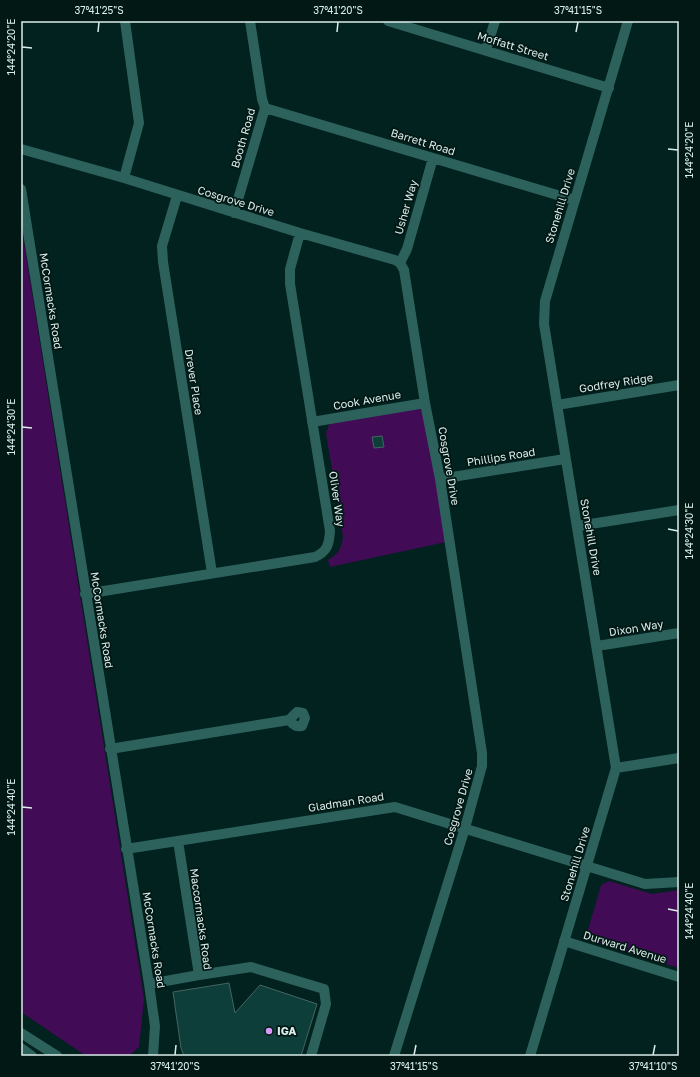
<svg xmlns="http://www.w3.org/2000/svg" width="700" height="1077" font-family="'Golos Text',sans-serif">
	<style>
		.green { fill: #410b55 }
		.building { fill: #0e3e39; stroke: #446561 }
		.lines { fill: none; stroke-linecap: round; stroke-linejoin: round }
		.minor { stroke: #2d625c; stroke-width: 10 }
		.ticks { fill: none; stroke: #dbedea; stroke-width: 1.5 }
		.poi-dot { fill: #d99af7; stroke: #011815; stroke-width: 1.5 }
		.labels { text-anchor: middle; stroke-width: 3.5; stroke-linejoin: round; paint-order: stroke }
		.street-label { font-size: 11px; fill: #dbedea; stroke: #011815 }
		.poi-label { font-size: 11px; font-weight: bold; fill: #dbedea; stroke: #011815; text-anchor: start }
		.neatline { fill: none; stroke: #dbedea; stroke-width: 1.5 }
		.ticks-label { font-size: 10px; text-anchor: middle; fill: #dbedea }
	</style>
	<rect width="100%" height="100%" fill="#01221f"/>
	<!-- green -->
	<path class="green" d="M21 224 144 999 139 1047 129 1056H86L21 1012Z
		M415 408 422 410 426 415 446 542 330 567 328 560C339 553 341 549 343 537L326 433 329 425 332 422Z
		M609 881 652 894 679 890V968L590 941 587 933 601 885Z"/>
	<!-- building -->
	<path class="building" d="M382 436 384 447 374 448 372 437Z
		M229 983 235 1013 260 985 317 1004 301 1056H184L181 1048 173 992Z"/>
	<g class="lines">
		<!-- minor -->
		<path class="minor" d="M388 21 609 88
			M486 50 495 21
			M265 108 574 200
			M21 149 124 178 300 233 395 260 400 263 404 270 425 403 440 479 482 753V766L465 828 394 1056
			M124 178 139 123 125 21
			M21 189 149 984 155 1026 153 1056
			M177 196 162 246 163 262 212 573
			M234 213 265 108 262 99 250 21
			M400 263 407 249 433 158
			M557 405 679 385
			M312 422 425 403
			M440 479 565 459
			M578 526 679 510
			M85 594 315 557C328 551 329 544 330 531L290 284V269L300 233
			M597 646 679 633
			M110 749 289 720 297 712 303 713 305 718 302 726C296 727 293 725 289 720
			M616 768 679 758
			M126 849 395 807 645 884 679 882
			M564 941 679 977
			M199 975 251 967 324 989 326 1004 311 1056
			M149 984 199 975 178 841
			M21 1033 57 1056
			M21 1048 32 1056
			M530 1056 616 768 544 324 545 301 628 21"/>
	</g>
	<!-- ticks -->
	<path class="ticks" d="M98 32 99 22M337 32 338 22M576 32 578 22M22 47 32 48M668 149 678 150M22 427 32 428M668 529 678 531M22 807 32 808M668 909 678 911M175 1055 176 1045M414 1055 416 1045M653 1055 655 1045"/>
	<!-- markers -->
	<circle class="poi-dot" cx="269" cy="1031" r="4"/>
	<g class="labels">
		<!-- street labels -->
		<g class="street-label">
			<text transform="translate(513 46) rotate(17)" y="4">Moffatt Street</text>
			<text transform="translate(243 138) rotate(-74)" y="4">Booth Road</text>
			<text transform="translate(423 142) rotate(17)" y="4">Barrett Road</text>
			<text transform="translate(236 201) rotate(17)" y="4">Cosgrove Drive</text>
			<text transform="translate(560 206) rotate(-73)" y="4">Stonehill Drive</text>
			<text transform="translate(406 207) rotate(-74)" y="4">Usher Way</text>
			<text transform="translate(51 301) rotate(81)" y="4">McCormacks Road</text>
			<text transform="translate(194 382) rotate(81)" y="4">Drever Place</text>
			<text transform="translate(616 383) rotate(-9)" y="4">Godfrey Ridge</text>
			<text transform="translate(367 400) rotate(-10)" y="4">Cook Avenue</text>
			<text transform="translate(501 457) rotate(-9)" y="4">Phillips Road</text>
			<text transform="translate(449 466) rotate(80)" y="4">Cosgrove Drive</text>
			<text transform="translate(337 499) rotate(82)" y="4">Oliver Way</text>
			<text transform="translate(591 537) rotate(80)" y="4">Stonehill Drive</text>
			<text transform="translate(102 620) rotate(81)" y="4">McCormacks Road</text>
			<text transform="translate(636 628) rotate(-9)" y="4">Dixon Way</text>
			<text transform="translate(346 802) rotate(-9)" y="4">Gladman Road</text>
			<text transform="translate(458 807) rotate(-74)" y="4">Cosgrove Drive</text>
			<text transform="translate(575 864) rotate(-73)" y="4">Stonehill Drive</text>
			<text transform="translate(201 919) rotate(82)" y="4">Maccormacks Road</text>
			<text transform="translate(154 940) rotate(81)" y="4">McCormacks Road</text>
			<text transform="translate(625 947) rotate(17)" y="4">Durward Avenue</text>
		</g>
		<!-- poi labels -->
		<g class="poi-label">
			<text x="277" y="1035">IGA</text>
		</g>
	</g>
	<!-- border -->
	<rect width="700" height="1077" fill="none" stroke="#011815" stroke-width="44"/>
	<rect x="22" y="22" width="656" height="1033" class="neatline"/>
	<g class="ticks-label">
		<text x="99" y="14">37°41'25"S</text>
		<text x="338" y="14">37°41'20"S</text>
		<text x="578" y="14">37°41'15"S</text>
		<text transform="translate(11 47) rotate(-90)" y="4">144°24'20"E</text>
		<text transform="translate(689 150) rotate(-90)" y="4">144°24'20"E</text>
		<text transform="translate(11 427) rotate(-90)" y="4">144°24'30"E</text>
		<text transform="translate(689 531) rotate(-90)" y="4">144°24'30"E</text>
		<text transform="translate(11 807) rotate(-90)" y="4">144°24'40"E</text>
		<text transform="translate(689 911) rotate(-90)" y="4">144°24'40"E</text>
		<text x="175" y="1070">37°41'20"S</text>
		<text x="414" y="1070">37°41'15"S</text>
		<text x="653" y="1070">37°41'10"S</text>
	</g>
</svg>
